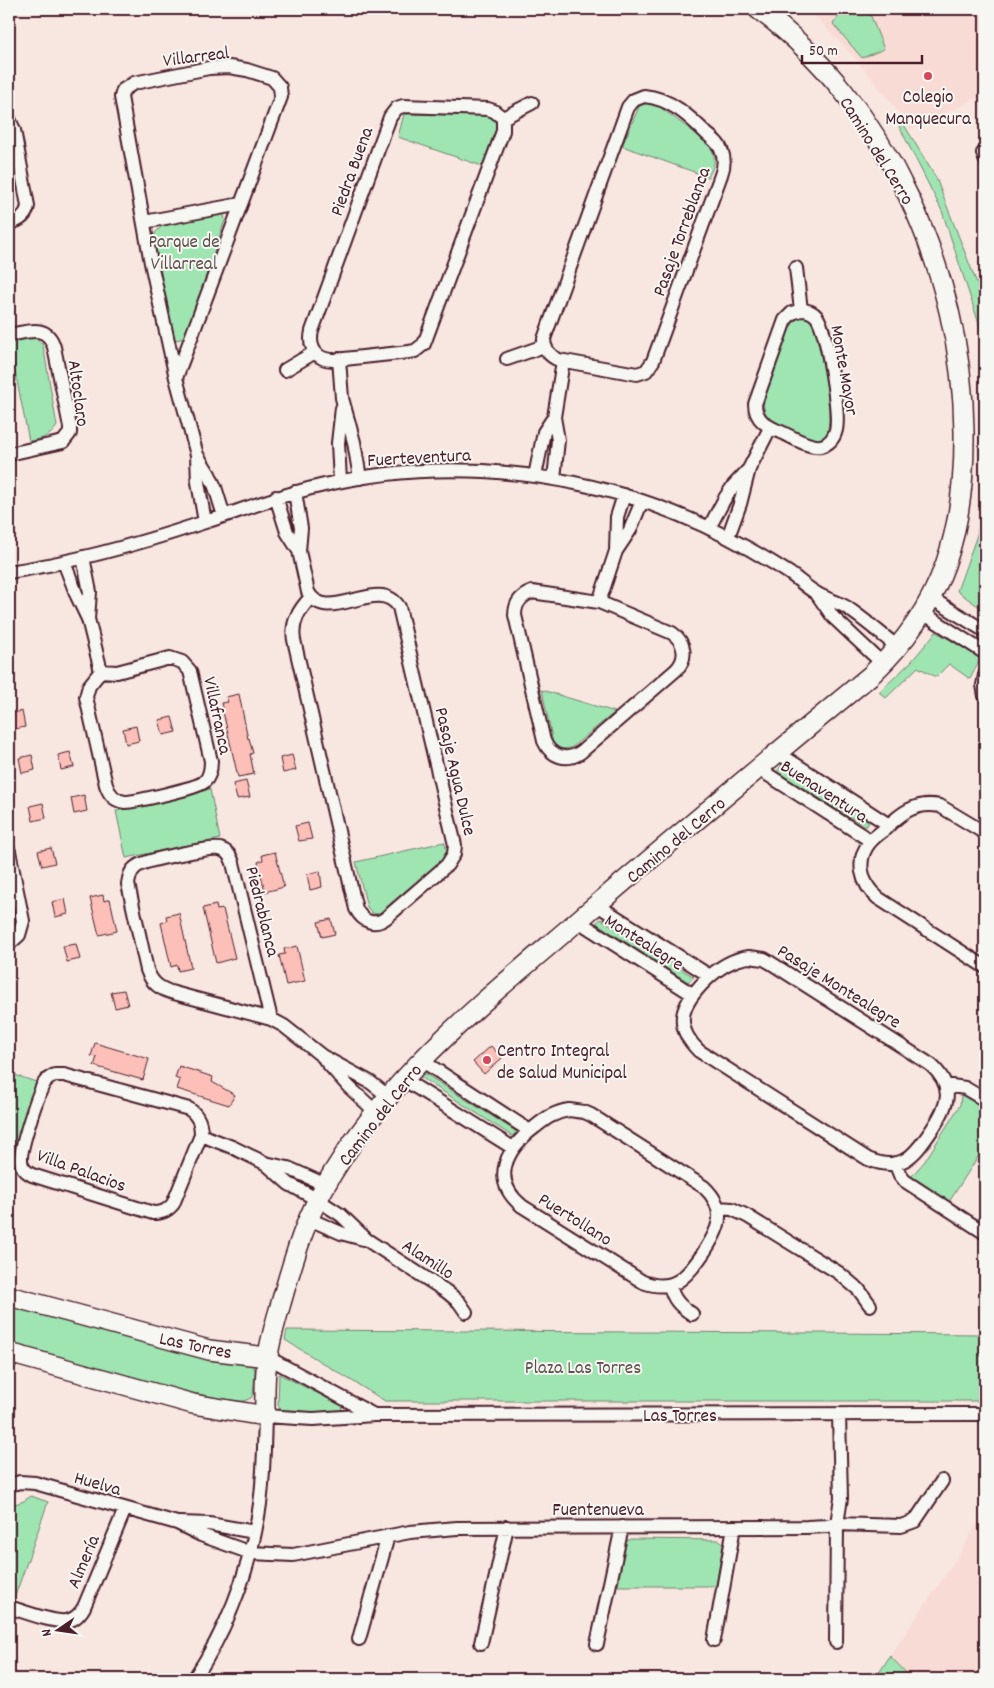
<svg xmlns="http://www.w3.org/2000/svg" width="994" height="1688" font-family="Dekko,sans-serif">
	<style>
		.built { fill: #f9dbd5 }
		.green { fill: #9ee5b2; stroke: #74826e }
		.building { fill: #fcc0b9; stroke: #4a1f2b }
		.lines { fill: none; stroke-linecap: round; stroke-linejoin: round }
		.street-casing { stroke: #4a1f2b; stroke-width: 16 }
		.secondary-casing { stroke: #4a1f2b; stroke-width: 22 }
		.street { stroke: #f6f6f2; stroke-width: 12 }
		.secondary { stroke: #f6f6f2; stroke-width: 19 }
		.poi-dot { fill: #d1495b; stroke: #f6f6f2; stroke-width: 2 }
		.labels { text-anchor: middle; stroke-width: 4; stroke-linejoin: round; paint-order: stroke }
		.street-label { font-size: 19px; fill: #4a1f2b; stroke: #f6f6f2 }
		.poi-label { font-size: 19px; fill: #4a1f2b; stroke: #f6f6f2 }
		.park-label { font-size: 19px; fill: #5f504d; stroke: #f6f6f2 }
	</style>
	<rect width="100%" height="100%" fill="#f8e6e1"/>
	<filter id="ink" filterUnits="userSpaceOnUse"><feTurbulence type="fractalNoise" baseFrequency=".02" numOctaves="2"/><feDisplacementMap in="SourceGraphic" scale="10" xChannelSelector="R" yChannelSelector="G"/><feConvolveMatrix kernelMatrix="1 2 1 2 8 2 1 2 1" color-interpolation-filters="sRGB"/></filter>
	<g filter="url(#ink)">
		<!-- built -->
		<path class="built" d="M808 9H985V94L911 130 887 97 854 57Z
			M985 1509V1679H912L890 1656 959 1555Z"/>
		<!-- green -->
		<path class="green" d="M844 9H868L884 49 862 58 833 24Z
			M641 102H653L707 142C717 156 716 163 708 177L622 146Z
			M404 114 494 116 497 120V126L482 166 398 137Z
			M903 123 936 178 978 286 985 323V418L980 327 942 211 899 126Z
			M218 214 224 215 225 220 186 335 183 338 177 340 174 338 173 334 155 247V233L162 226Z
			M802 317C811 318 812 324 816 331 821 361 835 411 826 438 811 445 786 428 773 421 765 417 764 409 763 401L789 329 796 319Z
			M26 337 35 338 43 345 57 426C50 437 42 439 29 441L9 341Z
			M985 494V611L957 591 977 535Z
			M936 632 981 657 970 679 949 664 936 677 918 667 886 698 879 692 911 662Z
			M542 690 615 712 571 748 559 749 553 743Z
			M782 764 871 819 866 827 777 772Z
			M210 789 220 839 126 858 116 811Z
			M444 842 447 851 443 859 378 914 372 913 367 907 356 862Z
			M601 919 694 977 688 982 596 923Z
			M9 1073 36 1082 15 1154 9 1151Z
			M424 1073 517 1132 512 1136 419 1076Z
			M961 1095 985 1109V1146L949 1202 911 1177 925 1161 960 1105Z
			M9 1305 182 1352 219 1361 253 1364 255 1371 253 1395 251 1398 244 1401H229L167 1387 9 1343Z
			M287 1330 985 1334V1401H385L285 1340Z
			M279 1374 341 1405 342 1410 336 1412H288L280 1409 278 1405Z
			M31 1496 48 1502 13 1602H9V1506L24 1501Z
			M630 1539 719 1540 722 1542 723 1544 716 1586H618L624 1543Z
			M890 1656 912 1679H875Z"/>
		<!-- building -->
		<path class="building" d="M239 694 248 739 249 738 253 753 250 754 254 774 238 777 221 703 228 702 226 697Z
			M22 711 25 727 9 730V714Z
			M172 717 176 732 163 735 159 720Z
			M136 726 139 741 126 744 123 729Z
			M70 752 74 767 61 770 58 755Z
			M32 755 35 770 22 773 19 758Z
			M292 755 296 770 283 773 280 758Z
			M246 781 250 797 237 799 233 784Z
			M84 795 87 811 74 814 71 798Z
			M43 803 46 818 33 821 30 806Z
			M308 823 312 839 299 841 295 826Z
			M51 848 55 863 42 866 38 851Z
			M275 852 284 887 265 892 258 862 263 860 262 855Z
			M320 871 322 887 310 890 307 874Z
			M103 895 104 901 110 899 117 931 99 935 90 898Z
			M65 899 68 914 55 917 52 902Z
			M216 905 217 910 223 909 235 958 216 963 203 908Z
			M179 913 191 968 178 971 177 965 171 967 161 923 167 921 166 916Z
			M331 919 335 934 322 937 318 922Z
			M76 944 80 959 67 962 63 946Z
			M297 946 305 981 286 985 279 955 285 954 284 949Z
			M124 990 128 1005 115 1008 111 992Z
			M95 1043 149 1059 143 1080 94 1066 97 1057 91 1056Z
			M491 1046 502 1058 484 1074 473 1062Z
			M179 1066 213 1077 212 1082 235 1095 229 1105 177 1089 180 1080 175 1078Z"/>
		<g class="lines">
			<defs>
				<path id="street" d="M644 96C670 98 690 117 707 134 713 139 720 144 722 152 725 160 724 167 721 175L653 361 646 371 637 374 559 360C549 356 544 349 544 339L628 107 634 100Z
					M403 106 488 109 494 111 503 118V131L424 344 415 351 409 352 335 360C317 361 308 348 312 331L390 117 397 108Z
					M503 118 532 103
					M9 119 14 130 28 206C26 217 19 221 9 223
					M983 153 985 159
					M144 222 241 204
					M796 268 801 310
					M801 310C807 310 813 312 817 317 827 332 840 413 836 430 834 438 829 444 821 446 809 448 792 437 781 432 768 427 755 420 755 404L785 320 792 313Z
					M9 335C27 332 47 323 54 347L70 427V433L63 442 9 454
					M339 359 342 398 354 442 360 478
					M507 359 544 346
					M285 370 315 352
					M176 378 281 97 280 87 272 78 247 70 229 67 209 68 134 83 123 90 121 97 151 263 176 378 197 455 209 474 215 487 224 516
					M197 455 198 482 205 522
					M535 476 544 432 554 417
					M554 479 558 440 554 417 563 361
					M340 481 338 443 342 408
					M295 492 301 528 299 551 308 592C327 627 378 574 399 607L455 845 454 854 447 865 387 917C375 927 363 922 356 909L294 640C291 622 299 610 311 597
					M276 497 287 532 299 551
					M709 528 725 498 734 485 749 469 770 428
					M728 537 740 504 749 469
					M616 551 630 530 642 501
					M83 557 90 592 88 619
					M64 562 77 596 88 619 101 671
					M9 572C75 562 139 544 202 523 240 511 277 496 316 487 452 453 602 472 727 537 748 548 769 560 789 573 798 579 806 587 816 593 825 599 836 601 846 607 864 619 881 634 899 648
					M532 592 599 602 672 633C685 642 688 658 676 670L581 752C567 762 551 757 544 741L515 615C515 603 521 596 532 592Z
					M817 594 833 617 883 664
					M931 598 985 631
					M599 602 616 551 617 517 624 495
					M923 613 985 653
					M170 658 182 662 190 671 211 761C211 769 210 777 204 782 197 788 135 802 125 802 115 801 109 794 106 785L86 697 89 686 101 671 117 672Z
					M985 675 983 685 985 696
					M778 753 889 825
					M759 769 871 841
					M985 833 940 806C916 801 901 813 885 829 880 833 874 837 870 842 855 860 861 884 878 898L985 967
					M9 851 23 921 19 935 9 944
					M597 905 710 976
					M578 921 692 994
					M749 957 764 959 771 963 931 1065C956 1088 948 1106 931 1131 914 1156 901 1173 868 1159L699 1051C672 1025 682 1004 705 981 717 969 732 959 749 957Z
					M271 1019 233 863C231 856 227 851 220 849 210 847 144 860 136 867 130 871 129 878 128 884L147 970C152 984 160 989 174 993L271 1019 284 1026 322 1056 370 1082 388 1096
					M325 1060 349 1087 376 1112
					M421 1060 530 1131
					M55 1075H64L189 1109C199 1116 201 1124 201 1135L173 1204C167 1211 162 1213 153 1213L32 1175C26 1172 21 1168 21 1160 20 1149 38 1092 45 1082 48 1078 51 1077 55 1075Z
					M403 1079 513 1148
					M945 1085 965 1088 985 1100
					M569 1110 584 1112 591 1115 704 1187C729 1211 719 1230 702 1255 686 1278 673 1293 643 1282L522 1206C489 1179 507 1148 535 1127 546 1118 555 1112 569 1110Z
					M201 1135 232 1147 265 1163 289 1184 318 1200 341 1215 367 1240 447 1292 459 1302 466 1312
					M265 1163 288 1168 326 1185
					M895 1163 900 1175 905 1181 985 1233
					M718 1208 732 1209 747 1216 839 1273 859 1290 870 1305
					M309 1219 341 1233 367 1240
					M670 1285C673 1300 680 1306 692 1314
					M267 1357 374 1415
					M9 1485 20 1482 35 1483 177 1523 201 1535 251 1553 293 1555 410 1532 457 1528 807 1527 827 1526 837 1524 901 1526 915 1521 942 1481
					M180 1523 209 1524 255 1532
					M9 1607C22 1611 54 1623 66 1621 75 1620 80 1614 84 1607L125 1509
					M359 1639 388 1536
					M714 1640 734 1527
					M836 1642 837 1524 841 1498 839 1414
					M481 1643 507 1527
					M597 1644 622 1527
					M194 1679C229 1626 251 1567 260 1504 264 1475 264 1445 265 1416L313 1419 374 1415 985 1414"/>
				<path id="secondary" d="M9 1296 209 1350 267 1357
					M9 1353 193 1404 265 1416C265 1396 264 1375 268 1356 271 1334 279 1311 285 1289 293 1262 301 1234 313 1209 372 1088 481 1004 581 918 677 836 774 755 871 675 944 607 965 529 964 432 963 275 886 102 758 9"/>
			</defs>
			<!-- street casing -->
			<use href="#street" class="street-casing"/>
			<!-- secondary casing -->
			<use href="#secondary" class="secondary-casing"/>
			<!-- street -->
			<use href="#street" class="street"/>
			<!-- secondary -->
			<use href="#secondary" class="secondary"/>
		</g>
	</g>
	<!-- markers -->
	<g class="poi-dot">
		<circle cx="928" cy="76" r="5"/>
		<circle cx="487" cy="1060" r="5"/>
	</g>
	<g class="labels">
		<!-- street labels -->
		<g class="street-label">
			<text transform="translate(196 55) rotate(-7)" y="7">Villarreal</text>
			<text transform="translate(878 150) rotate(58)" y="7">Camino del Cerro</text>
			<text transform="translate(350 171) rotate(-70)" y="7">Piedra Buena</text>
			<text transform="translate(680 231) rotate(-70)" y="7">Pasaje Torreblanca</text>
			<text transform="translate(846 370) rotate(80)" y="7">Monte Mayor</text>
			<text transform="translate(80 393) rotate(82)" y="7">Altoclaro</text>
			<text transform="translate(419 456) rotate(-3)" y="7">Fuerteventura</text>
			<text transform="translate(219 715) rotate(78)" y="7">Villafranca</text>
			<text transform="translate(457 771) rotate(77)" y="7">Pasaje Agua Dulce</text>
			<text transform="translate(825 790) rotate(33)" y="7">Buenaventura</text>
			<text transform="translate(675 839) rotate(-40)" y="7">Camino del Cerro</text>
			<text transform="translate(264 911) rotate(76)" y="7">Piedrablanca</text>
			<text transform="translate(645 941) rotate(32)" y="7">Montealegre</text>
			<text transform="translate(840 985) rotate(32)" y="7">Pasaje Montealegre</text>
			<text transform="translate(379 1114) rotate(-52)" y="7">Camino del Cerro</text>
			<text transform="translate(82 1169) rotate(20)" y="7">Villa Palacios</text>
			<text transform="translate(576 1218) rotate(32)" y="7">Puertollano</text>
			<text transform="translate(429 1258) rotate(33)" y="7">Alamillo</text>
			<text transform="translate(196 1344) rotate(12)" y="7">Las Torres</text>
			<text x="680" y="1421">Las Torres</text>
			<text transform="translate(98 1482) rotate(16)" y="7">Huelva</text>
			<text x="598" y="1515">Fuentenueva</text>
			<text transform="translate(82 1561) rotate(-67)" y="7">Almería</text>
		</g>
		<!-- poi labels -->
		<g class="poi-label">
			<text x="928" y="102">Colegio<tspan x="928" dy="22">Manquecura</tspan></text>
			<text x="497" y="1056" text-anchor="start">Centro Integral<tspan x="497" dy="22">de Salud Municipal</tspan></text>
		</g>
		<!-- park labels -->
		<g class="park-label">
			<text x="184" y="247">Parque de<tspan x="184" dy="22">Villarreal</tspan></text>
			<text x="583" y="1373">Plaza Las Torres</text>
		</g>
	</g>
	<!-- margin -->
	<rect width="994" height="1688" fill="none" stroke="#f6f6f2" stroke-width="30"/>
	<rect x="15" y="15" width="964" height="1658" fill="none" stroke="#4a1f2b" stroke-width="2" filter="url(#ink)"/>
	<!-- north arrow -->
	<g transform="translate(58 1630) rotate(257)" stroke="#f6f6f2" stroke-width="4" paint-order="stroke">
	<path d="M0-4L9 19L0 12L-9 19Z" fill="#4a1f2b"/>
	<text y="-8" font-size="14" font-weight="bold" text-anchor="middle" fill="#4a1f2b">N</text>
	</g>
	<!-- scale -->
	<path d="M802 55v8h120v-8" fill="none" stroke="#4a1f2b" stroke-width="2.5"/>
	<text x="809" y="55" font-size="15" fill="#4a1f2b" stroke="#f6f6f2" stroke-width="4" paint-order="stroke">50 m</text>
</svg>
